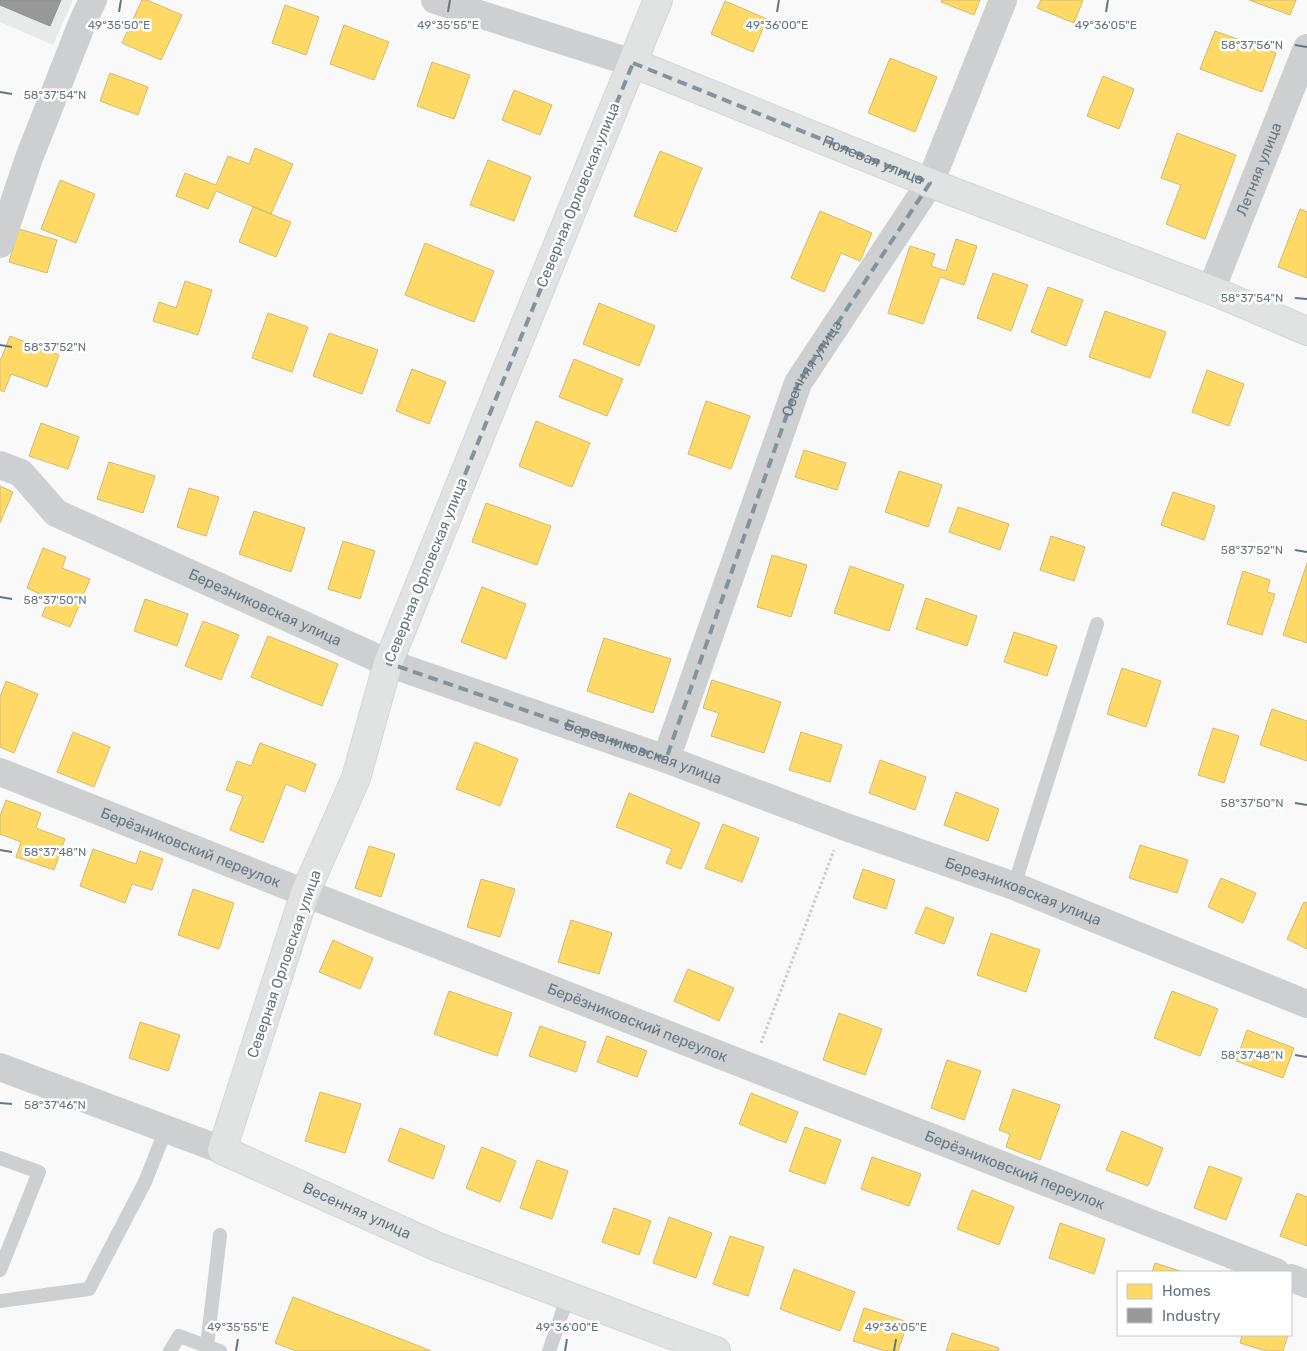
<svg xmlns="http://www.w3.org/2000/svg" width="1307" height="1351" font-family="Rubik,sans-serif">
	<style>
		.built { fill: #e8e9e9 }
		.homes { fill: #ffd966; stroke: #d1bb6f }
		.industry { fill: #999; stroke: #898e92 }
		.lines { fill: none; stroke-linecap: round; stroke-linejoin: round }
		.secondary-casing { stroke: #d5d6d7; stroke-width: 30 }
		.path { stroke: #cbcccd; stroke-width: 3; stroke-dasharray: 2.5 2.5; stroke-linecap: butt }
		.lane { stroke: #cecfd0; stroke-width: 14 }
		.street { stroke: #cecfd0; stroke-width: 28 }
		.secondary { stroke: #e1e2e2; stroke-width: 28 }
		.marked { fill: none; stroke: #84929c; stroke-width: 4; stroke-dasharray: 10 6; stroke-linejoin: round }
		.ticks { fill: none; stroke: #657683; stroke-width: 2 }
		.labels { text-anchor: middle; stroke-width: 5; stroke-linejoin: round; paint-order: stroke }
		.street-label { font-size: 15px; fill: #657683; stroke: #fff }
		.ticks-label { font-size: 12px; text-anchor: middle; fill: #657683; stroke: #fff; stroke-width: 5; stroke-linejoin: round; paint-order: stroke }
	</style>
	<rect width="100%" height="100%" fill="#f9f9f9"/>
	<!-- built -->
	<path class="built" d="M0 0H73L53 45 0 22Z"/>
	<!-- homes -->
	<path class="homes" d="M142 0H147L182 15 161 60 122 43Z
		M942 0H980L974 15 941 2Z
		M1041 0H1083L1074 23 1037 8Z
		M1249 0H1296L1290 15Z
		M725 1 767 19 753 52 711 34Z
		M285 5 319 17 306 55 272 43Z
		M344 25 389 42 374 80 330 64Z
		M1215 31 1276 53 1262 92 1200 69Z
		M890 58 937 77 915 132 868 113Z
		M432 62 470 75 454 119 417 106Z
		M110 73 148 87 138 115 100 101Z
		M1103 76 1134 89 1119 129 1087 116Z
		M514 90 552 105 540 135 502 120Z
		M1177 133 1236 155 1205 239 1166 224 1181 185 1161 178Z
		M255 148 293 164 271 214 216 191 208 209 176 196 185 173 216 185 228 156 249 164Z
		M660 151 702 168 676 232 634 216Z
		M488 160 531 177 514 221 470 205Z
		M60 180 95 194 76 243 41 229Z
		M253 207 291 222 276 257 239 242Z
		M1300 209 1307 212V278L1278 267Z
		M820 211 872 233 860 261 841 253 824 292 791 278Z
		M19 229 57 240 47 273 9 262Z
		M956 239 977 246 964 285 940 277 923 324 888 313 910 246 935 254 931 266 946 271Z
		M425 243 494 271 474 322 405 295Z
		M993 273 1028 285 1011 331 977 318Z
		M185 281 212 290 198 335 153 321 159 302 176 308Z
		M1048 287 1083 300 1066 346 1031 332Z
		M599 303 655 326 639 366 583 344Z
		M1105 311 1166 332 1150 378 1089 357Z
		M268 313 308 327 292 372 252 358Z
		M329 333 378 350 362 394 313 376Z
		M10 336 59 355 47 387 11 374 4 392 0 390V359H1Z
		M574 359 623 379 607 416 559 397Z
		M412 369 446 382 429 424 396 411Z
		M1207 370 1244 384 1229 426 1192 412Z
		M706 401 750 416 731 469 688 454Z
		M536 421 590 443 572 487 519 466Z
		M41 423 79 437 68 469 29 456Z
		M804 450 846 463 837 490 795 477Z
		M109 462 155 476 143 513 97 499Z
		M899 471 942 485 928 527 885 512Z
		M0 486 13 492 0 523Z
		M189 488 219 497 206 536 177 527Z
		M1173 492 1215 506 1204 540 1161 525Z
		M486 503 551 526 537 565 472 542Z
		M958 507 1009 524 1000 550 949 532Z
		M254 511 305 528 291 572 239 554Z
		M1051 536 1085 547 1074 581 1040 570Z
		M343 541 375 551 360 599 328 589Z
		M43 548 66 557 62 568 90 579 70 627 42 616 49 598 27 588Z
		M772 555 807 565 791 617 757 607Z
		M1307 563V643L1283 635Z
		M850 566 904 585 889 631 834 613Z
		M1243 571 1270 580 1267 592 1275 594 1262 635 1227 624Z
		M482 587 526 604 506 659 461 642Z
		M926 598 977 616 967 646 916 629Z
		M145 599 188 614 177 646 134 631Z
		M203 621 239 635 221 680 185 666Z
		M1014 632 1057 646 1047 676 1004 662Z
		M268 636 338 664 322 706 251 677Z
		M604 638 671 659 653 713 587 691Z
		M1122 668 1161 681 1146 727 1107 714Z
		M712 680 781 702 764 753 711 736 719 713 703 708Z
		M6 681 38 694 14 753 0 747V697Z
		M1272 709 1307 721V761L1260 745Z
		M1213 728 1239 736 1224 783 1198 775Z
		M73 732 110 747 94 787 57 772Z
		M801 732 842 745 830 782 789 770Z
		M475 742 518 759 500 806 456 789Z
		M260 743 316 764 305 792 286 784 263 843 230 830 243 796 226 790 237 761 251 766Z
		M880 760 926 777 915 810 869 793Z
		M956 792 999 809 988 841 944 825Z
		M629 793 700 823 681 869 666 863 672 849 616 827Z
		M6 800 41 813 36 828 65 839 54 870 16 857 21 842 0 834V816Z
		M723 824 759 838 742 882 705 868Z
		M1140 845 1188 860 1177 893 1129 878Z
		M369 846 395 854 381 897 355 888Z
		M93 849 136 864 140 851 163 859 152 890 132 884 125 903 80 886Z
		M863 869 895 880 886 909 853 898Z
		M1221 878 1256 893 1243 923 1208 907Z
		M481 879 515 889 500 937 467 927Z
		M193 889 234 903 219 949 178 935Z
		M1304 902 1307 903V949L1287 939Z
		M926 907 954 918 944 944 915 933Z
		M571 920 612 933 599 974 558 962Z
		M991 933 1040 950 1026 992 977 975Z
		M333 940 373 958 360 989 319 972Z
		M688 969 734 988 719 1021 674 1001Z
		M449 991 512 1013 497 1056 434 1034Z
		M1172 991 1218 1009 1200 1056 1154 1038Z
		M839 1013 882 1029 865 1075 823 1060Z
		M140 1022 180 1035 168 1071 129 1058Z
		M540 1026 586 1042 576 1072 529 1056Z
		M1247 1030 1294 1048 1283 1078 1236 1061Z
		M607 1036 647 1051 637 1077 597 1062Z
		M947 1060 981 1071 964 1120 931 1108Z
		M1013 1089 1060 1105 1040 1160 1006 1147 1010 1134 999 1130Z
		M320 1092 361 1104 345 1153 305 1141Z
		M751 1093 798 1112 786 1143 739 1124Z
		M805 1127 841 1140 825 1184 789 1171Z
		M400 1128 445 1146 433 1179 388 1161Z
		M1122 1131 1163 1148 1148 1186 1106 1170Z
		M482 1147 516 1161 500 1202 466 1188Z
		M872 1157 921 1174 909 1206 861 1189Z
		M537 1160 568 1171 552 1219 520 1208Z
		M1209 1166 1242 1178 1226 1220 1194 1208Z
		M972 1190 1014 1207 999 1245 957 1229Z
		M1297 1193 1307 1197V1246L1280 1236Z
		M614 1208 651 1221 639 1255 602 1242Z
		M669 1217 712 1233 696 1278 653 1263Z
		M1060 1223 1105 1239 1094 1274 1049 1258Z
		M730 1236 764 1247 748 1296 713 1284Z
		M1155 1263 1183 1272H1152Z
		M794 1269 855 1292 840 1331 780 1309Z
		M293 1297 424 1348 431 1351H296L275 1343Z
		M864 1308 908 1322 898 1351H885L853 1341Z
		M952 1333 999 1348 998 1351H946Z
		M1242 1335H1288L1283 1351H1266L1240 1343Z"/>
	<!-- industry -->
	<path class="industry" d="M0 0H61L50 26 0 5Z"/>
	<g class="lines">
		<defs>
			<g id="secondary">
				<path id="s5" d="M658 0 503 379 388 663 356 778 305 893 222 1150 438 1247 661 1331 716 1351"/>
				<path id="s6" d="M633 63 930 183 1211 290 1307 331"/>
			</g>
		</defs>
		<!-- secondary casing -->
		<use href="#secondary" class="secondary-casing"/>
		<!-- path -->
		<path class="path" d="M761 1043 834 850"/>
		<!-- lane -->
		<path class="lane" d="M1014 886 1097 624
			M0 1158 39 1172 0 1270
			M0 1301 89 1289 145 1182 166 1129
			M207 1346 220 1235
			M170 1351 179 1336 220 1351
			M549 1351 568 1296"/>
		<!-- street -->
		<g class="street">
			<path d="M435 0 633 63"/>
			<path d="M0 244 29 158 83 21 93 0"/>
			<path id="s1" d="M1211 290 1307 48"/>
			<path id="s2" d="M0 465 21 473 56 513 388 663 666 759 843 826 1014 886 1307 1004"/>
			<path id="s3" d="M666 759 798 383 930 183 1003 0"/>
			<path id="s4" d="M0 772 305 893 1276 1272"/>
			<path d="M0 1067 222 1150"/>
			<path d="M1291 1278 1307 1284"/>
		</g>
		<!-- secondary -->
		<use href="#secondary" class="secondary"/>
	</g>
	<!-- marked area -->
	<path class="marked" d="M633 63 930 183 798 383 666 759 388 663Z"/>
	<!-- ticks -->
	<path class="ticks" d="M119 12 121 0M448 12 450 0M777 12 779 0M1106 12 1108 0M1295 45 1307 47M0 92 12 94M1295 298 1307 299M0 345 12 347M1295 550 1307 552M0 597 12 599M1295 803 1307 805M0 850 12 852M1295 1055 1307 1057M0 1103 12 1104M236 1351 238 1339M565 1351 567 1339M894 1351 896 1339"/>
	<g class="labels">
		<!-- street labels -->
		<g class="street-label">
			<text dy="5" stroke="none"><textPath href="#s6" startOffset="259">Полевая улица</textPath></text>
			<text dy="5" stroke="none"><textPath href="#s1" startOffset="130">Летняя улица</textPath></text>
			<text transform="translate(578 195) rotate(-68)" y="5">Северная Орловская улица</text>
			<text dy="5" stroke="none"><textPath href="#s3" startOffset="418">Осенняя улица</textPath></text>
			<text transform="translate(426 570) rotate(-68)" y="5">Северная Орловская улица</text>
			<text dy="5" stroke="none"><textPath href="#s2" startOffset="305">Березниковская улица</textPath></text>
			<text dy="5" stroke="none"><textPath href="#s2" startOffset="710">Березниковская улица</textPath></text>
			<text dy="5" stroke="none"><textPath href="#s4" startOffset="205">Берёзниковский переулок</textPath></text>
			<text dy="5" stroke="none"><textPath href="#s2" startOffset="1115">Березниковская улица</textPath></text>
			<text transform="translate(284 964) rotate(-71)" y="5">Северная Орловская улица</text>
			<text dy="5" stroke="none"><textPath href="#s4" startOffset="685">Берёзниковский переулок</textPath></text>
			<text dy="5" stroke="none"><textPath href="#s4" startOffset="1090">Берёзниковский переулок</textPath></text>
			<text dy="5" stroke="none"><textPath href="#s5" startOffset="1379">Весенняя улица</textPath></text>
		</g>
	</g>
	<g class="ticks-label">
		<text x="119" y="29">49°35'50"E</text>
		<text x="448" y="29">49°35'55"E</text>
		<text x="777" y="29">49°36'00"E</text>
		<text x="1106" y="29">49°36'05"E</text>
		<text x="1252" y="49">58°37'56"N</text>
		<text x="55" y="99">58°37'54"N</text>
		<text x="1252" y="302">58°37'54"N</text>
		<text x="55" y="351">58°37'52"N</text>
		<text x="1252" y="554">58°37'52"N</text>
		<text x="55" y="604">58°37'50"N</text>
		<text x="1252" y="807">58°37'50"N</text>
		<text x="55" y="856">58°37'48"N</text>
		<text x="1252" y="1059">58°37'48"N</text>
		<text x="55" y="1109">58°37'46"N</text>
		<text x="238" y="1331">49°35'55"E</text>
		<text x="567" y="1331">49°36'00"E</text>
		<text x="896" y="1331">49°36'05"E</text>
	</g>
	<!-- legend -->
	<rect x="1117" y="1271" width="175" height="65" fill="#ffffff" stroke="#c1c8cd"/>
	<rect x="1127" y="1284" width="25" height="15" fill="#ffd966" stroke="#c1c8cd"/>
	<text x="1162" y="1296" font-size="15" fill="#657683">Homes</text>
	<rect x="1127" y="1308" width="25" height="15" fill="#999999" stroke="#c1c8cd"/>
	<text x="1162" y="1321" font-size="15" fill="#657683">Industry</text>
</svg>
